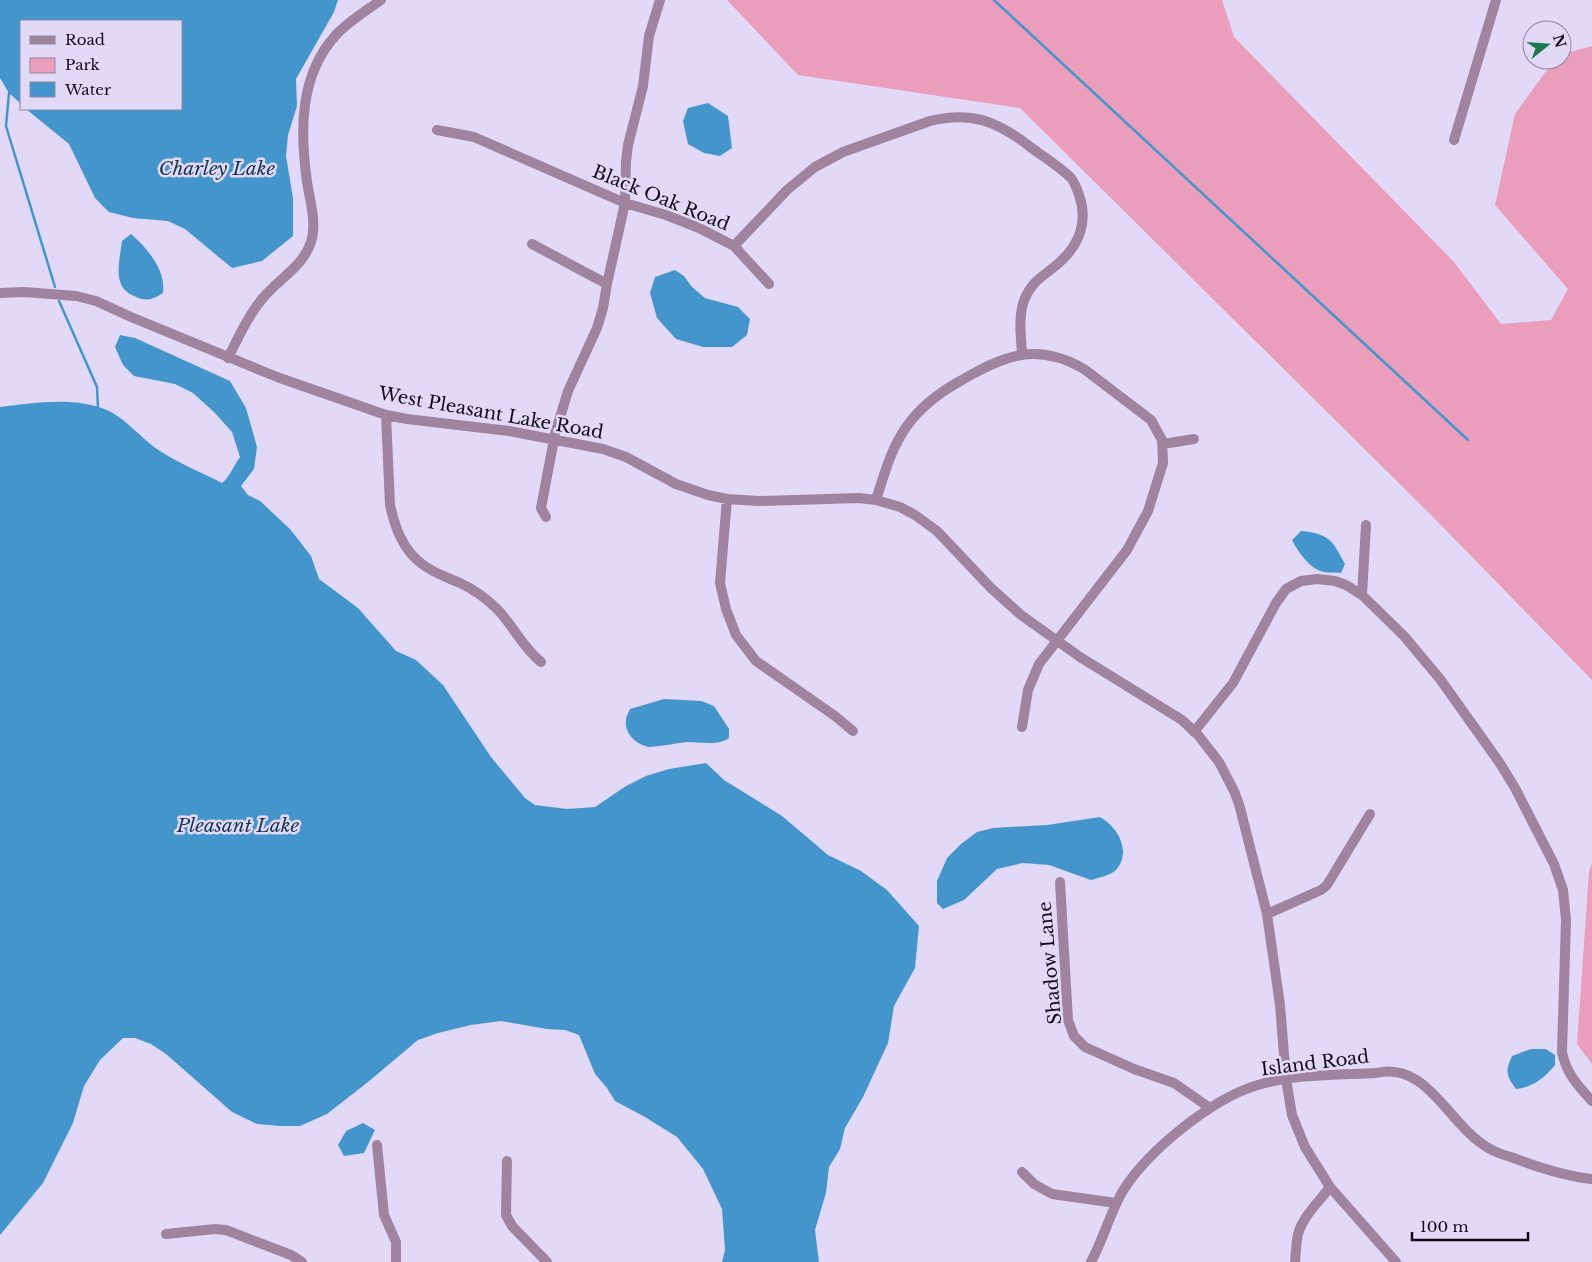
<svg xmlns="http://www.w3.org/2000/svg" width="1592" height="1262" font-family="'Libre Baskerville',serif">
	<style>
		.green { fill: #ea9ebc }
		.water { fill: #4595cd }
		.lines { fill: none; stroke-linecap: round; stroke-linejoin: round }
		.stream { stroke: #4595cd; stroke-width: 2.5 }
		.minor { stroke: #9f839f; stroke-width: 10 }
		.labels { text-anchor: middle; stroke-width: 5; stroke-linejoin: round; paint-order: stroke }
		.street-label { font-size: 18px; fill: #110e19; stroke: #e2d9f9 }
		.water-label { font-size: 19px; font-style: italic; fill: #153850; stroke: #e2d9f9 }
	</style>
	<rect width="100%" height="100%" fill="#e2d9f9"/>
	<!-- green -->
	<path class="green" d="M727 0H1222L1234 37 1454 262 1501 324 1551 320 1568 289 1495 205 1515 114 1554 60H1562V54L1592 46V680L1433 517 1020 108 798 75Z
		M1592 863V1064L1577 1044 1589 872Z"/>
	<!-- water -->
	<path class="water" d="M0 0H338L334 12 296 79 297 106 288 135 286 156 293 198V236L262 261 232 268 185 229 168 221 133 218 109 212 95 198 69 144 26 109H181V21H21V104L9 93 0 78Z
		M708 103 728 116 732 148 720 156 704 153 688 144 683 121 688 108Z
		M131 234C148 249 166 270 163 293 152 300 146 302 134 296 111 287 120 260 122 241Z
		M675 270 684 276 692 287 705 298 738 307 750 319 747 335 732 347H703L676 339 657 318 650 293 655 277Z
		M120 335 135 338 230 381 246 408 257 447 254 469 241 486 248 495 260 501 290 529 311 556 319 579 358 608 396 651 416 660 443 685 491 757 525 798 535 805 567 809 595 807 626 786 646 776 669 769 706 763 724 780 782 816 828 855 861 871 887 890 919 926 915 968 894 1006 888 1043 863 1097 845 1128 840 1149 829 1167 826 1193 815 1230 819 1262H722L725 1250 722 1209 703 1169 677 1137 645 1117 615 1101 607 1088 595 1074 579 1035 565 1030 547 1029 501 1021 471 1025 438 1033 418 1040 368 1082 327 1114 300 1126H280L257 1124 232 1112 166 1054 151 1044 135 1038H123L100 1060 84 1086 73 1123 43 1183 0 1235V407C36 403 75 396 109 411 124 418 141 437 154 447 175 462 199 471 222 483 229 478 234 465 240 457L232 432 214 412 193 393 175 384 134 376 123 365 115 347Z
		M1301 531C1330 534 1332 540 1345 564L1341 573C1336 572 1330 573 1324 572 1310 569 1298 552 1292 540Z
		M664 699 701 701 714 706 729 729V738C719 746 700 742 687 742 678 743 656 747 649 747 636 745 624 733 626 720 626 716 629 712 630 709Z
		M1100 817C1118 827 1132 852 1116 870 1111 875 1098 878 1091 880L1049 865 1023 863 997 869 964 900 943 909 937 903V881L947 858 961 844 977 832 993 828 1047 825Z
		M1531 1049H1546L1555 1055V1065C1544 1078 1534 1087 1516 1089 1506 1076 1505 1071 1512 1056Z
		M363 1123 375 1130 364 1153 344 1156 338 1145 346 1131Z"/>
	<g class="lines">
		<!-- stream -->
		<path class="stream" d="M994 0 1468 440
			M9 93 6 126 55 287
			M59 301 97 387 98 408"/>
		<!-- minor -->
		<path class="minor" d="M437 130 474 137 625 203 666 215 699 228 734 246 769 284
			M1454 140 1496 0
			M532 244 607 284
			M734 246 787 190 815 167 843 152 930 121C971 111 997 121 1029 146 1042 156 1059 166 1071 178 1075 183 1077 189 1079 195 1088 220 1080 243 1062 260 1050 272 1034 279 1027 294 1017 312 1021 335 1022 354
			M0 293 24 292 76 296 96 301 131 317 277 377 386 415 407 419 509 431 603 449 626 457 676 484 708 495 727 499 758 501 859 498 876 500 900 507 915 515 937 531 991 588 1021 615 1080 657 1182 720 1198 735 1219 762 1234 791 1239 804 1267 914 1280 1005 1286 1079 1292 1115 1305 1147 1330 1187 1396 1262
			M228 358C238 338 248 316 262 299 278 279 303 267 311 242 317 224 310 201 307 182 300 132 299 75 336 35 349 21 366 11 381 0
			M386 415 390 505C395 528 403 550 422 564 433 573 447 577 460 583 473 589 486 598 497 609 513 625 522 647 541 662
			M1163 444 1194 439
			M727 499 720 583 726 609 736 635 756 661 835 716 853 731
			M876 500C884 475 891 448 907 426 921 406 940 392 962 380 1005 355 1037 342 1084 369L1151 420 1162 440 1163 463 1148 511 1127 550 1039 664 1028 690 1022 727
			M546 517 541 508 555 434 568 391 597 328 603 308 607 284 625 203 626 162 628 145 643 86 649 36 660 0
			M1362 595 1366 525
			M1194 732 1233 683 1276 603 1286 589 1301 581 1317 579 1335 581 1346 585 1362 595 1404 636 1440 679 1499 762 1515 788 1554 864 1563 890 1566 920 1562 1052C1566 1073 1578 1086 1592 1101
			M1060 882 1068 1020 1074 1036 1085 1047 1134 1069 1174 1083 1210 1108
			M1267 914 1321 890 1327 885 1370 814
			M377 1145 384 1215 396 1242V1262
			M507 1161 506 1215 512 1226 547 1262
			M1022 1172 1034 1184 1052 1194 1116 1203
			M166 1234 215 1229 226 1230 291 1255 302 1262
			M1091 1262C1104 1238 1110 1212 1124 1189 1150 1149 1213 1098 1258 1085 1295 1074 1337 1075 1376 1073 1428 1060 1449 1127 1490 1149 1497 1153 1504 1155 1511 1157 1537 1167 1564 1176 1592 1179
			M1295 1262C1296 1253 1296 1243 1298 1234 1303 1216 1319 1202 1330 1187"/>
	</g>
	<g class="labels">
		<!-- street labels -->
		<g class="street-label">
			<text transform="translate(661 198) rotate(22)" y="6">Black Oak Road</text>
			<text transform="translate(491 413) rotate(10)" y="6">West Pleasant Lake Road</text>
			<text transform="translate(1050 963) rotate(-95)" y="6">Shadow Lane</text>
			<text transform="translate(1315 1063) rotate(-7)" y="6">Island Road</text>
		</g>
		<!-- water labels -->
		<g class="water-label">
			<text x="217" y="175">Charley Lake</text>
			<text x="238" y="832">Pleasant Lake</text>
		</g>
	</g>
	<!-- legend -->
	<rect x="20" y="20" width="162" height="90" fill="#e2d9f9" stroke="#8e889f"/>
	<rect x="30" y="36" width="25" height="8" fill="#9f839f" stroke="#8e889f"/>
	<text x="65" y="45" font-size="15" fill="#110e19">Road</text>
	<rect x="30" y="58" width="25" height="15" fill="#ea9ebc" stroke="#8e889f"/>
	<text x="65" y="70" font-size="15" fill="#110e19">Park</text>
	<rect x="30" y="82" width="25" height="15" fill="#4595cd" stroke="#8e889f"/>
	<text x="65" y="95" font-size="15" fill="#110e19">Water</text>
	<!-- north arrow -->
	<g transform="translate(1547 45) rotate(73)"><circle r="24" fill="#e2d9f9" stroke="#8e889f"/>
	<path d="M0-4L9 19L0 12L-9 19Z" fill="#1e794e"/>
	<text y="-8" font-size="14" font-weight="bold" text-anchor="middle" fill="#110e19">N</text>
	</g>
	<!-- scale -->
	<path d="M1412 1232v8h116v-8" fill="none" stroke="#110e19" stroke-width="2.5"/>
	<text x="1420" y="1232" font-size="15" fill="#110e19" stroke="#e2d9f9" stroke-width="4" paint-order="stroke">100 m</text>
</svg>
